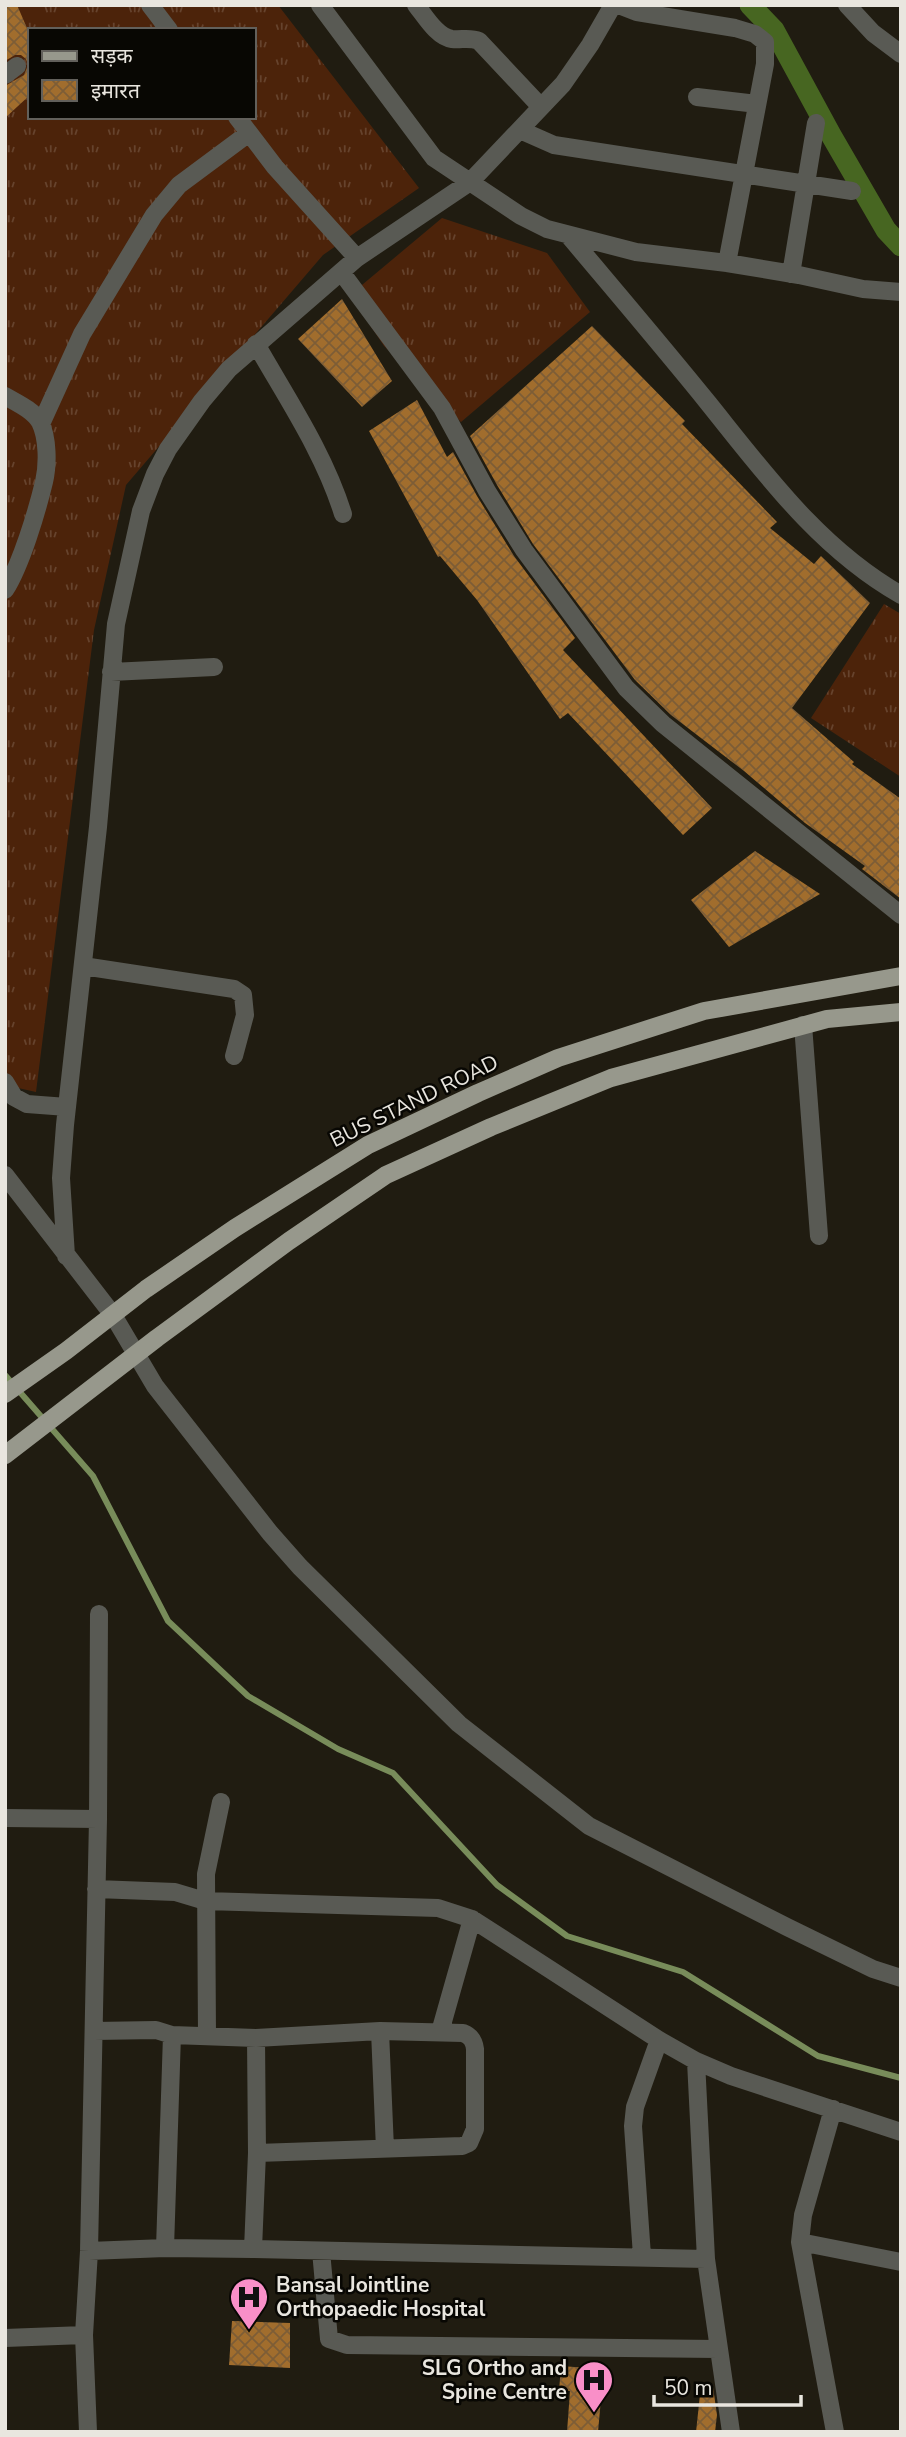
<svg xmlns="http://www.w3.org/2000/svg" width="906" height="2437" font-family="'Nunito Sans','Noto Sans Devanagari',sans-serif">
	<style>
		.grass { fill: url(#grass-tufts); fill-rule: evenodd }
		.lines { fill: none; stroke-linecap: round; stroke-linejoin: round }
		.stream { stroke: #788c5a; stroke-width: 6 }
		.canal { stroke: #476621; stroke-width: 21 }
		.building { fill: url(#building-cross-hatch) }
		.minor { stroke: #595a54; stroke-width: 18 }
		.major { stroke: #97988c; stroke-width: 18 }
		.labels { text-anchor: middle; stroke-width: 5; stroke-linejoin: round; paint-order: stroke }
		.street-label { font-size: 21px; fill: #e9e6df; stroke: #080703 }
		.poi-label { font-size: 21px; font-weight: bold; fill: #e9e6df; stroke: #080703; text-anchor: start }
	</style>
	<defs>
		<pattern id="grass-tufts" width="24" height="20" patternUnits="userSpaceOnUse" patternTransform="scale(1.75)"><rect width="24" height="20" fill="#4c230a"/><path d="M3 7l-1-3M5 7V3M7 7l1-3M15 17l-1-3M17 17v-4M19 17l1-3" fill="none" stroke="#66432d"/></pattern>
		<pattern id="building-cross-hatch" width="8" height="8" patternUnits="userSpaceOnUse" patternTransform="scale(1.75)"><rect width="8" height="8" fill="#a16d2d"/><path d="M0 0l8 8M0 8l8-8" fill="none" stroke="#7d5d36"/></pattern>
	</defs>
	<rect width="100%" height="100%" fill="#201c11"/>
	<!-- grass -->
	<path class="grass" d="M5 5H278L419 188 323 255 126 485 94 630 36 1092 5 1085ZM30 30H254V117H30Z
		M442 218 547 253 590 312 461 422 384 346 350 295Z
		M884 604 901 614V777L811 718Z"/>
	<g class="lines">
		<!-- stream -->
		<path class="stream" d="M5 1375 93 1476 168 1621 248 1696 338 1749 393 1773 497 1885 567 1936 683 1972 818 2056 901 2078"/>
		<!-- canal -->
		<path class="canal" d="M750 5 774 30 831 135 886 230 901 246"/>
	</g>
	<!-- building -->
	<path class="building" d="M5 5H17L30 35V95L5 118V86L24 75 28 65 26 59 21 55H15L5 61Z
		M342 299 392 381 362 407 298 339Z
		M592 326 685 421 682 424 777 522 770 528 814 564 821 556 870 603 792 708 854 762 852 764 901 799V899L862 869 865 866 805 823 744 771 671 715 635 680 533 544 497 485 470 436Z
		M417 400 447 457 453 452 477 496 514 556 575 638 563 650 712 808 683 835 568 713 560 719 477 600 440 556 438 557 369 431Z
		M755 851 820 894 729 947 691 900Z
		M232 2321 290 2323V2368L229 2365Z
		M561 2366 588 2368 586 2387 602 2388 598 2432H567L570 2391H559Z
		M701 2385 713 2387 717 2415 715 2432H696Z"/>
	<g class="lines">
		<!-- minor -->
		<path class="minor" d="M150 5 169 30
			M320 5 434 158 521 216 547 229 636 252 727 263 799 275 863 289 901 292
			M416 5C425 16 437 37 452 39 462 40 470 37 479 41L541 107
			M619 5 637 12 735 28 755 34 765 42V64L727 263
			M847 5 873 33 901 54
			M5 75 17 66
			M697 97 757 104
			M237 117 275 167 357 258
			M520 130 554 145 852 191
			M569 236C616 292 663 347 709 404 766 475 820 549 901 595
			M342 273 442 408 487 491 524 550 626 688 663 724 901 915
			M791 274 816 123
			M256 344C288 400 324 453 343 514
			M5 396C17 403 33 410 40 422 48 438 48 465 44 482 37 511 21 565 5 590
			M41 424 82 334 154 215 179 185 249 133
			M111 672 214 667
			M83 966 234 989 243 995 245 1015 234 1056
			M803 1025 819 1236
			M5 1082 14 1097 27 1104 67 1107
			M5 1175 113 1315 155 1386 270 1533 300 1567 459 1724 589 1826 787 1927 873 1969 901 1978
			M66 1256 61 1178 65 1125 98 827 116 624 141 511 155 474 168 449 202 401 229 369 357 258 470 182 563 84 590 45 613 5
			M5 1818 98 1819 89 2251 84 2335 88 2432
			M98 1819 99 1614
			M96 1889 175 1892 205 1901 438 1908 472 1919 659 2040 696 2061 731 2076 901 2132
			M94 2031 156 2030 172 2035 256 2038 380 2031 463 2033C471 2036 474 2041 475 2049V2129L469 2143 462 2146 257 2153 253 2249
			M380 2031 385 2149
			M440 2032 472 1919
			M207 2036 206 1874 221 1802
			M256 2038 257 2153
			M696 2061 706 2259 731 2432
			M833 2109 803 2215 800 2242 835 2432
			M800 2242 901 2262
			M165 2248 172 2035
			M89 2251 165 2248 253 2249 706 2259
			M321 2251 329 2339 347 2345 718 2349
			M642 2256 633 2126 635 2107 659 2040
			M5 2338 84 2335"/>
		<!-- major -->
		<path class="major" d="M5 1394 66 1351 146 1289 235 1228 368 1145 478 1093 558 1058 704 1011 901 976
			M5 1455 157 1338 289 1241 386 1175 491 1127 611 1078 827 1019 901 1012"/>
	</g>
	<!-- icons -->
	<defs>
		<symbol id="hospital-pin" viewBox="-11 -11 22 30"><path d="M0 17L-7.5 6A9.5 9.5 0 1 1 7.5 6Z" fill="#f98fc8" stroke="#080703"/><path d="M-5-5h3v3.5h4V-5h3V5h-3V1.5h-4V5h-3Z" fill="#111"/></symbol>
	</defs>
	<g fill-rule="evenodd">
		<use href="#hospital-pin" x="227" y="2275" width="44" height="60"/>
		<use href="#hospital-pin" x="572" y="2358" width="44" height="60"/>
	</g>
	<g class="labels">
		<!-- street labels -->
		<g class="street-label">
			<text transform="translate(414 1101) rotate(-26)" y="7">BUS STAND ROAD</text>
		</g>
		<!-- poi labels -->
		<g class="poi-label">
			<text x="276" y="2292">Bansal Jointline<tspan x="276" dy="24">Orthopaedic Hospital</tspan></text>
			<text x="567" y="2375" text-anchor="end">SLG Ortho and<tspan x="567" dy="24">Spine Centre</tspan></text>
		</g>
	</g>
	<!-- border -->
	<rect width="906" height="2437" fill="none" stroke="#e9e6df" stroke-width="14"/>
	<!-- legend -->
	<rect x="28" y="28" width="228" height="91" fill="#080703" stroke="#62605b" stroke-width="2"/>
	<rect x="42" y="51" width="35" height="10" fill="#97988c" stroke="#62605b" stroke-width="2"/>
	<text x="91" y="63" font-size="21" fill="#e9e6df">सड़क</text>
	<rect x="42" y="80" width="35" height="21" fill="url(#building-cross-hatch)" stroke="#62605b" stroke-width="2"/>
	<text x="91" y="98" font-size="21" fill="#e9e6df">इमारत</text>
	<!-- scale -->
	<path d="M654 2395v10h147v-10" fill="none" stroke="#e9e6df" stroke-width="3.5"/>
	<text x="664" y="2395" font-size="21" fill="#e9e6df" stroke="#080703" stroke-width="5" paint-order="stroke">50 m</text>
</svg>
